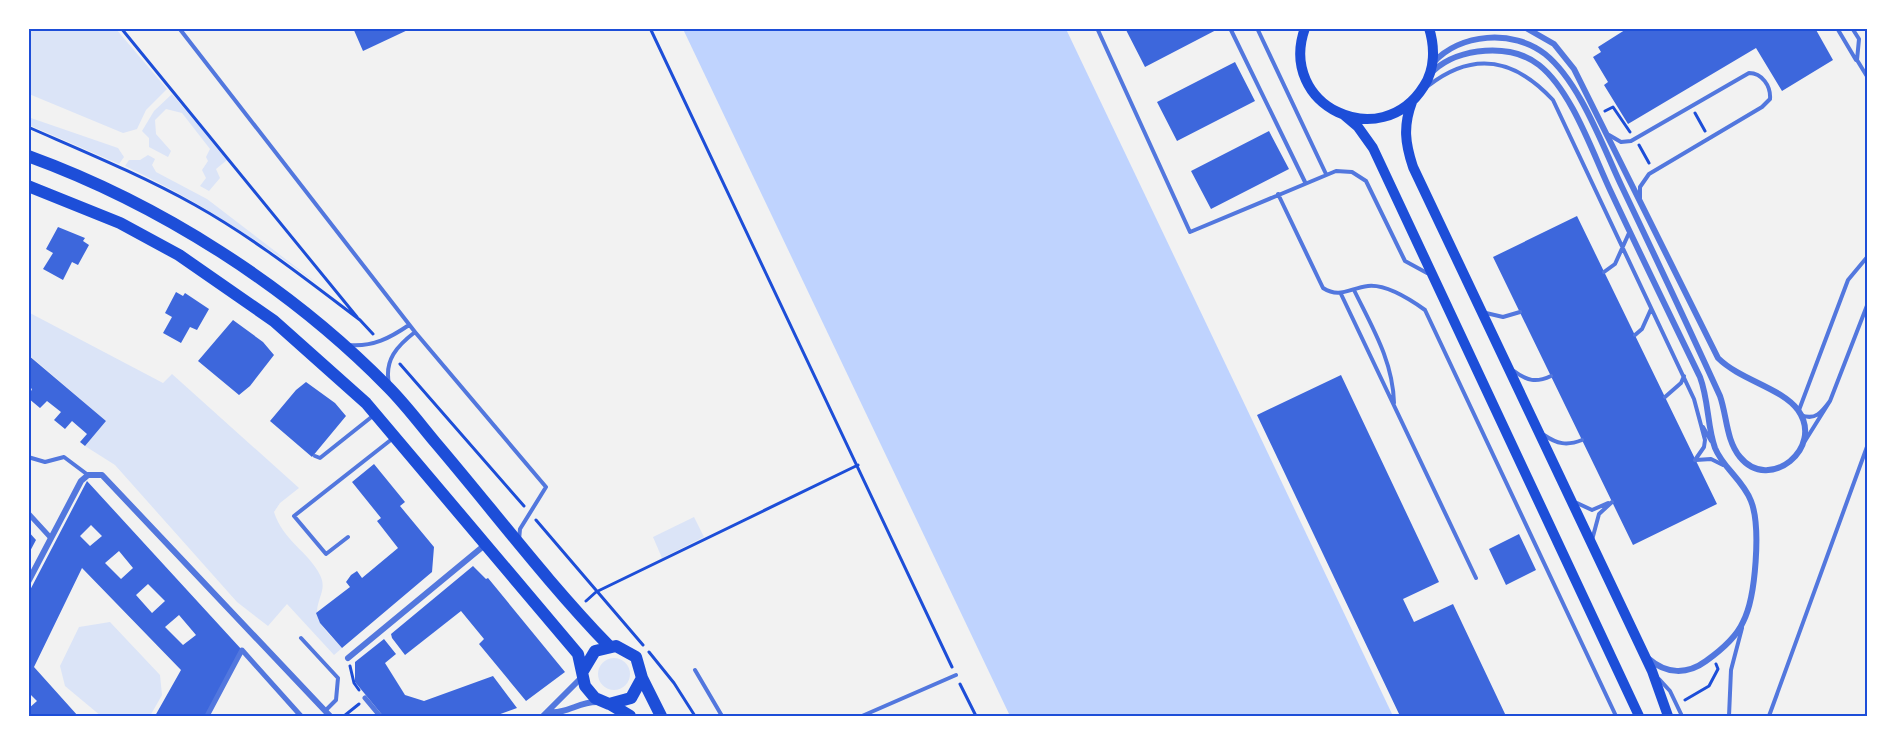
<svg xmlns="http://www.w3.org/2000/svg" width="1896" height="745" font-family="'Varela Round',sans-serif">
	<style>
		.green { fill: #dbe4f7 }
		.water { fill: #bfd3fe }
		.building { fill: #3d67dc; fill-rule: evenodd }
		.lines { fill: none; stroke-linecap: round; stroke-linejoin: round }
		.path { stroke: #1d4ed8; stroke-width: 3 }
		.service { stroke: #5277de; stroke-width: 4 }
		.pedestrian { stroke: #5277de; stroke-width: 5 }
		.minor { stroke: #5277de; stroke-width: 6 }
		.primary { stroke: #1d4ed8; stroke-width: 10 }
		.trunk { stroke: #1d4ed8; stroke-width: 12 }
		.neatline { fill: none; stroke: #1d4ed8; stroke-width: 2 }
	</style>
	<rect width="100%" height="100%" fill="#f2f2f2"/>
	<!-- green -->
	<path class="green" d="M29 28 116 29 167 89 146 110 137 129 123 133 29 94Z
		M172 94 227 160 216 169 220 178 209 191 200 186 206 178 202 170 208 161 206 157 210 149 182 113 166 109 155 120 156 134 171 151 168 157 149 147V138L142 131 154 111Z
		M28 117 118 148 124 157 119 164 29 125Z
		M148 155 155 159 152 165 156 172 207 199 322 287C259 241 195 199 125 166L129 160H140Z
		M28 312 163 383 172 374 299 488 280 503 274 512C283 541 309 552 320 575 327 589 318 597 317 611 316 624 333 638 342 648L334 655 287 604 268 626 237 602 115 465 85 446 106 421 29 355Z
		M694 517 704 537 662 558 653 537Z
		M110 622 160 675 162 695 150 716H101L65 686 60 666 79 627Z
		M598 674a16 16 0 1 1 32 0a16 16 0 1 1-32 0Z"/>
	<!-- water -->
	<path class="water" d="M683 29H1066L1393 716H1010Z"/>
	<!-- building -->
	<path class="building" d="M353 28H412L363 51Z
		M1125 28H1220L1145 67Z
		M1628 28H1815L1833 60 1782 91 1756 48 1628 124 1604 85 1608 82 1593 57 1601 52 1598 47Z
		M1235 62 1255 101 1177 141 1157 102Z
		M1269 131 1289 169 1211 209 1191 171Z
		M1577 216 1717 504 1633 545 1493 257Z
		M58 227 85 238 83 241 89 245 78 265 72 262 63 280 43 269 53 253 46 249Z
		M176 292 183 296 185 293 209 309 197 330 190 327 181 343 163 333 172 317 165 313Z
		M233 320 263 342 274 355 250 386 239 395 198 361Z
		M28 355 106 421 85 446 80 442 87 434 72 421 65 429 54 420 61 412 47 401 40 408 28 398 32 389 28 386Z
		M1341 375 1439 582 1403 599 1414 622 1453 604 1506 716H1400L1257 415Z
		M306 382 335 403 346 416 312 457 270 421 296 390Z
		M374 464 405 502 400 506 434 547 432 572 342 648 320 623 316 613 350 587 346 582 351 575 357 571 362 578 398 548 377 521 381 518 352 482Z
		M87 481 242 650 207 716H155L181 670 82 568 34 667 78 716H28V709L37 701 28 692V594ZM91 525 102 536 90 546 80 536ZM119 551 133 568 121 579 105 563ZM148 584 165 601 152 613 136 595ZM179 615 196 635 183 645 165 627Z
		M28 531 36 540 28 555Z
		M1519 534 1536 570 1506 585 1489 549Z
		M473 566 486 579 488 578 565 672 526 701 479 644 484 639 461 611 405 655 392 638 391 634Z
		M384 639 396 654 385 663 405 695 424 701 493 676 517 708 495 716H383L355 682V662Z"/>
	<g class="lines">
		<!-- path -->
		<path class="path" d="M121 28 357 317
			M650 28 952 667
			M1605 111 1613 107 1630 132
			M1695 113 1705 131
			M28 127C85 152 141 175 195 205 254 238 307 280 360 320L373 334
			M1639 145 1649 163
			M400 364 524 506
			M536 520 643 645
			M586 601 596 592 858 465
			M649 652 674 683 695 716
			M350 666 354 683 359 690
			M960 684 976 716
			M1685 700 1709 686 1718 669 1716 664
			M344 716 359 704"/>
		<!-- service -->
		<path class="service" d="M179 28 415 332 546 487 520 529 519 540
			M1097 28 1190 232 1336 171 1352 172 1366 181 1405 261 1427 273
			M1230 28 1305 182
			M1257 28 1326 174
			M1837 28 1856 60
			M1852 28 1859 39 1857 60 1868 78
			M1428 86C1474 50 1515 59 1553 100L1694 399 1705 440 1704 447 1695 460
			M1609 135 1621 142 1631 141 1749 73C1762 73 1771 86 1770 99L1762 107 1649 174 1640 187V198
			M1278 194 1323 288C1340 299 1350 288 1368 286 1386 284 1411 300 1425 310L1616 716
			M1604 272 1615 264 1629 233
			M1354 290C1372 327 1393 361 1394 403
			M1341 294 1476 578
			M1486 313 1503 317 1520 312
			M1635 335 1642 329 1651 309
			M349 345C373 347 390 338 409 325
			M1514 371C1527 381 1536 383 1551 376
			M389 384C384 360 397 346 415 332
			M1665 397 1681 383 1684 376
			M1830 401 1868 303
			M1799 410 1848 280 1868 256
			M1801 415C1815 421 1822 412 1830 401L1805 441
			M1703 427 1711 441
			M1544 435C1557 444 1567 446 1582 440
			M315 456 320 458 325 454 374 415
			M28 457 45 462 64 457 88 475
			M1696 460 1711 459 1723 465
			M1577 503 1592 510 1608 503
			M348 537 326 554 294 516 392 439
			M1592 540 1599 514 1612 502
			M301 638 338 678 336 700 326 710
			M695 670 722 716
			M1659 679 1670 691 1682 716
			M862 716 956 675
			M1729 716 1731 670 1742 628
			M1769 716 1868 444
			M1866 716 1868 712"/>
		<!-- pedestrian -->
		<path class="pedestrian" d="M28 513 50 537
			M365 698 380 716
			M207 716 242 650 301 716"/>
		<!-- minor -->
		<path class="minor" d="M1433 63C1460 33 1513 29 1545 54 1580 82 1603 147 1622 187 1655 256 1688 326 1720 396 1727 416 1726 440 1740 457 1769 493 1825 448 1798 410 1782 388 1740 380 1718 358L1574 69 1554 44 1526 28
			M1433 71C1459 47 1511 43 1539 65 1572 91 1593 154 1611 192 1640 254 1670 315 1700 377 1709 401 1707 426 1715 448 1723 468 1743 480 1751 501 1761 526 1756 597 1743 622 1736 638 1720 651 1706 661 1687 675 1666 674 1649 659
			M28 582 81 481 88 475H102L330 716
			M348 658 486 544
			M550 712C567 714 580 701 598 702
			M543 716 582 677"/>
		<!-- primary -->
		<path class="primary" d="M1305 28C1277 106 1381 155 1424 86 1435 69 1435 47 1429 28
			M1412 102C1403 126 1405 143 1413 167L1652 671 1668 716
			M1345 116 1358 127 1373 148 1639 716"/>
		<!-- trunk -->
		<path class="trunk" d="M28 156C160 204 290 287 388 387 405 404 420 424 435 442 493 510 547 582 609 646
			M28 186 120 223 179 255 274 321 366 403 578 654 585 686 595 698 609 704 631 698 642 678 636 657 616 646 595 651 583 671
			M642 678 661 716
			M610 704 630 716"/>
	</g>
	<!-- border -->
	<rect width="1896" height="745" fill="none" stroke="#ffffff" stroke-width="60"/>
	<rect x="30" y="30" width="1836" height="685" class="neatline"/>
</svg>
